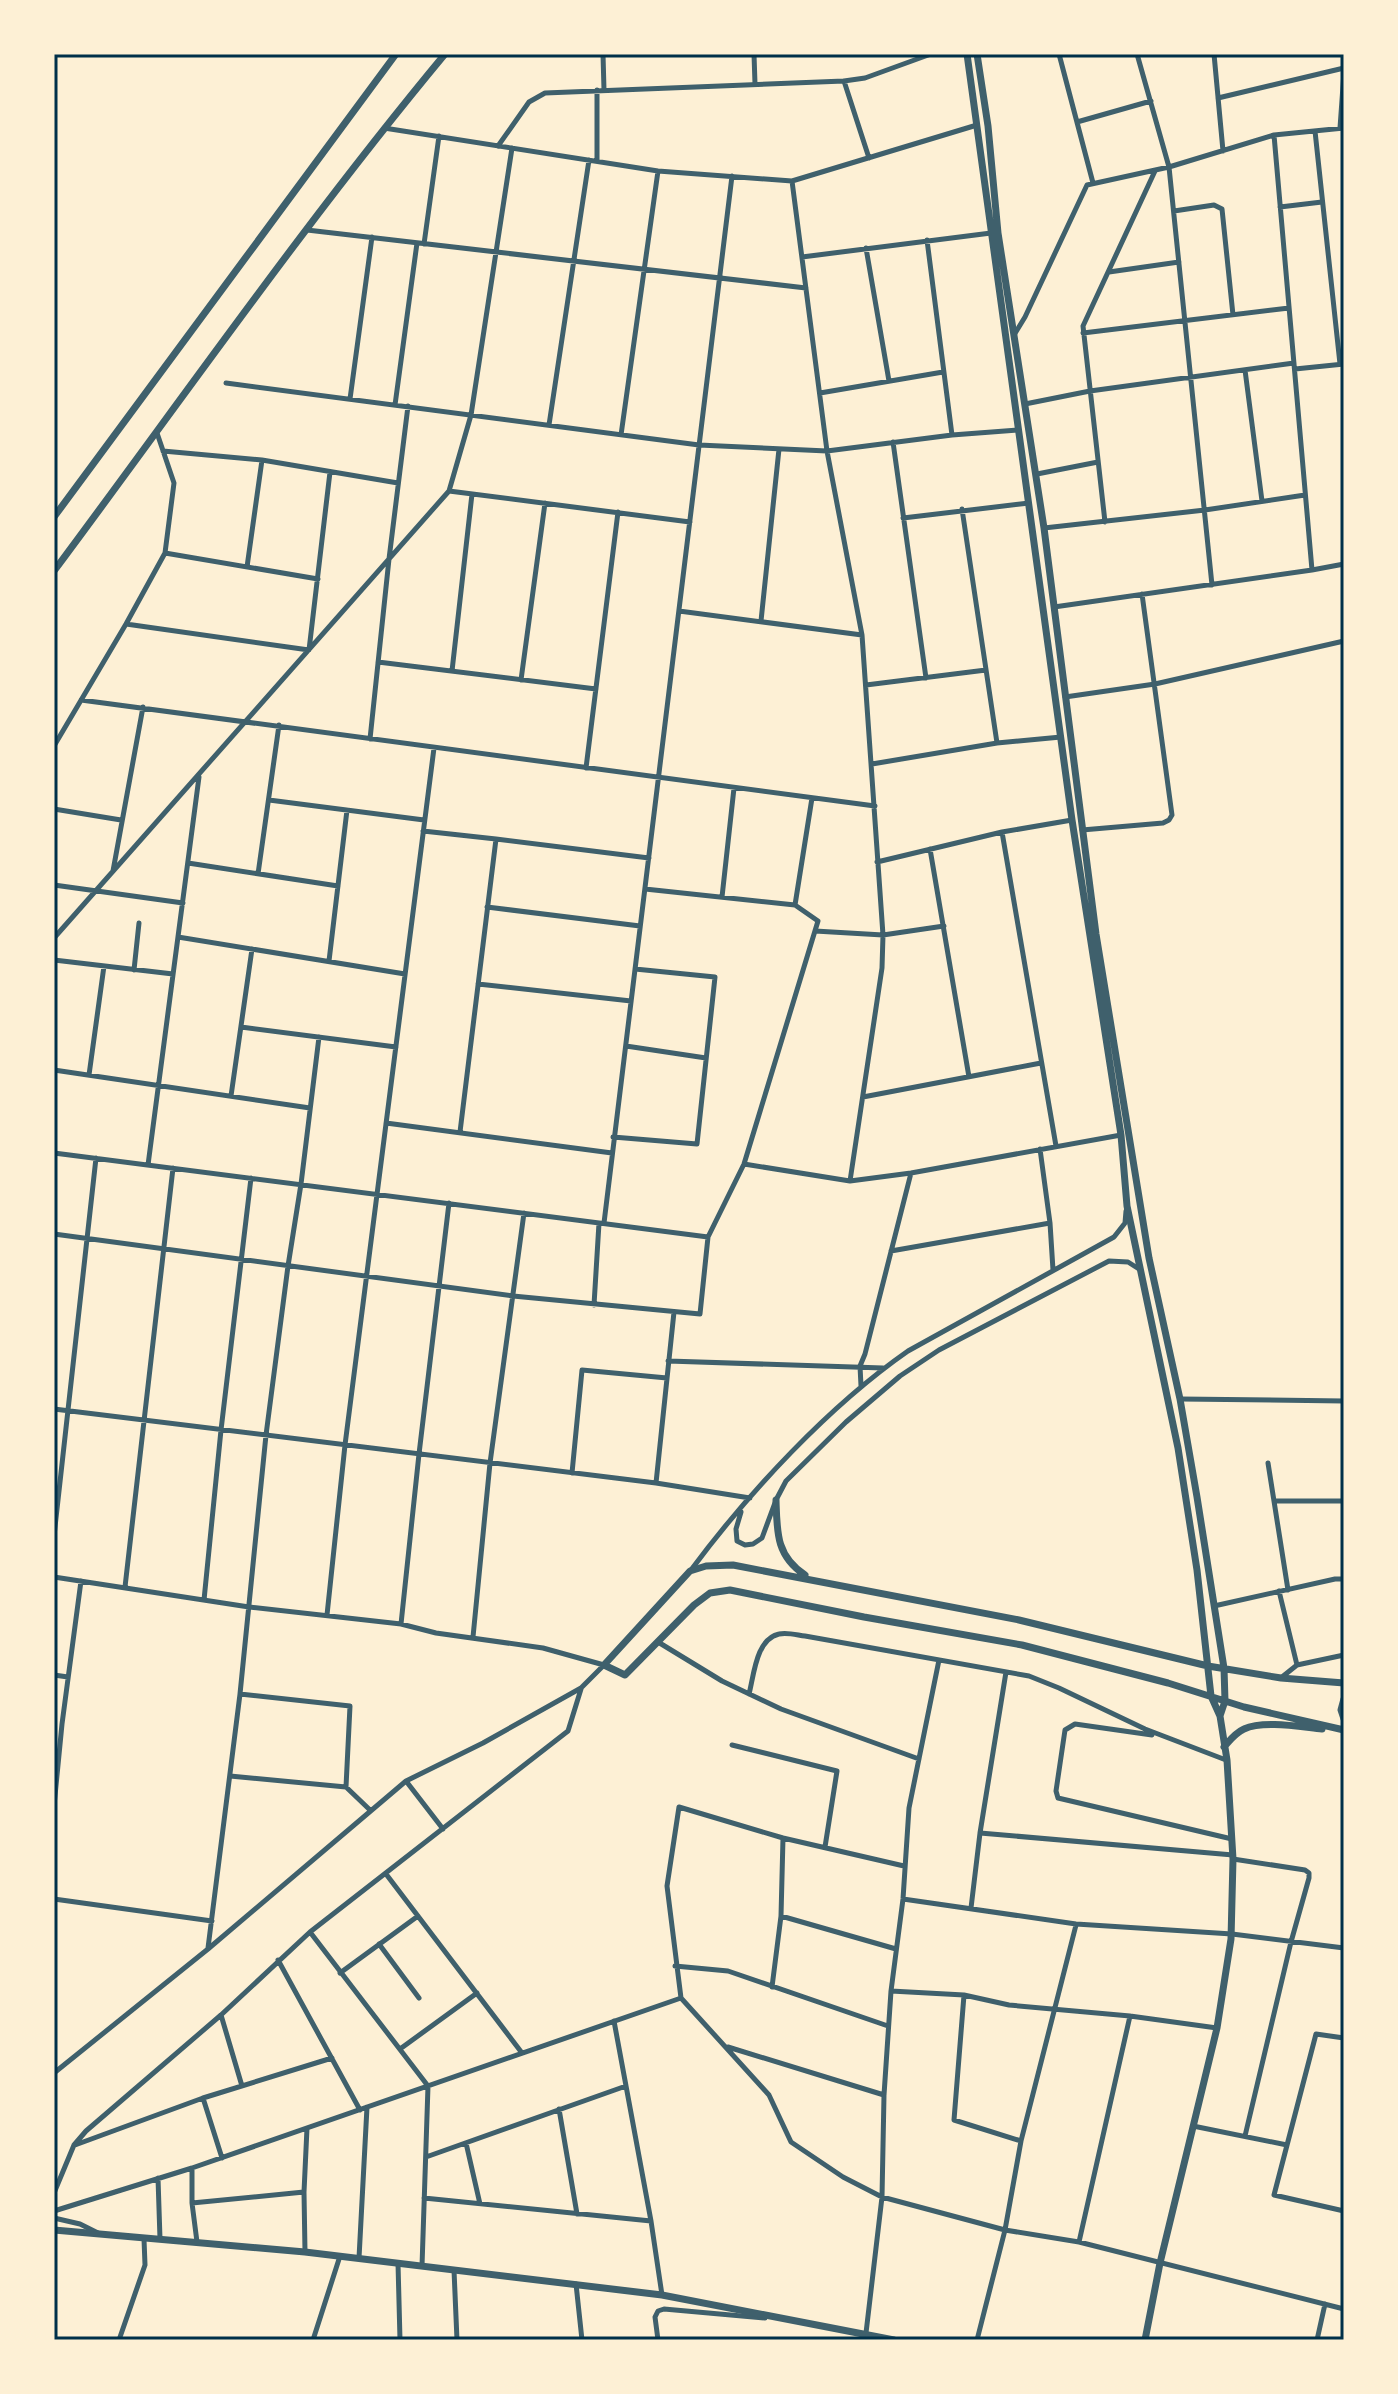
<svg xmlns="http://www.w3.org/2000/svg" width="1398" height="2394" font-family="'IBM Plex Sans',sans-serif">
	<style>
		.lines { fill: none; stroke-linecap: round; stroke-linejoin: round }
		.minor { stroke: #3f606c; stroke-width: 5 }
		.tertiary { stroke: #3f606c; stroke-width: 7 }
		.neatline { fill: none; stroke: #003049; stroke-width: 3 }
	</style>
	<rect width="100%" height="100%" fill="#fdf0d5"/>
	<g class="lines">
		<!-- minor -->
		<path class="minor" d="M603 54 604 90
			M754 54 755 84
			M1059 54 1093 183
			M1137 54 1169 167 1212 585
			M1214 54 1223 151
			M844 81 869 158
			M597 90V161
			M1218 98 1344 68
			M1077 122 1151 101
			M384 128 658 171 792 181 977 125
			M1340 128 1344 72
			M1315 131 1340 364
			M498 146 529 102 545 93 844 81 865 78 931 54
			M792 181 827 451 862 635 883 935 882 968 850 1181
			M1280 207 1322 202
			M1174 211 1214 205 1222 209 1233 315
			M307 230 806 288
			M927 240 952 435
			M424 244 439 136
			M866 248 889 381
			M802 257 991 233
			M1109 272 1179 262
			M1083 333 1289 308
			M1014 335 1025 317 1087 185 1169 167 1274 135 1344 128
			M1295 369 1344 364
			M1245 370 1262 501
			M226 383 699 445 827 451 952 435 1018 430
			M820 393 943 372
			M350 399 372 237
			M1025 404 1090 391 1294 363
			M395 405 417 243
			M549 425 589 160
			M621 435 658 171
			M893 442 926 678
			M163 451 262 460 398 483
			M1037 474 1098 462
			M449 491 690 522
			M962 509 997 743
			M903 518 1029 503
			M1105 522 1083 326 1155 171
			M1044 528 1205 510 1305 495
			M165 553 318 579
			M247 567 262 460
			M1312 570 1344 564
			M1054 607 1312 570 1274 135
			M679 611 862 635
			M761 621 779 449
			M126 624 309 650 330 472
			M378 662 596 689
			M452 671 472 494
			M521 680 545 503
			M866 685 986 670
			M1065 697 1155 684 1344 641
			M81 700 875 806
			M370 739 389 559 408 406
			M54 746 126 624 165 553 174 483 157 433
			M872 764 997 743 1061 737
			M586 768 618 512
			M269 800 424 820
			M54 809 121 820
			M1082 830 1163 823 1169 820 1172 815 1142 594
			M423 831 496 839
			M1002 832 1056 1146
			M930 849 969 1077
			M877 862 1002 832 1072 820
			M188 863 338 886
			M113 871 143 707
			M258 874 279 725
			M54 885 183 903
			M722 897 734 788
			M795 905 812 798
			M487 907 640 926
			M815 931 883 935 944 926
			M178 937 405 974
			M54 938 449 491 471 415 512 148
			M54 960 173 974
			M329 961 347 810
			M134 970 139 923
			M478 984 631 1001
			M241 1027 396 1047
			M626 1046 706 1058
			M54 1070 310 1108
			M89 1075 104 966
			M231 1096 252 949
			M863 1097 1041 1063
			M386 1123 612 1153
			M460 1132 496 839 649 858
			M613 1137 697 1144 715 977 635 969
			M1040 1149 1050 1223 1053 1270
			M54 1153 708 1237
			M744 1164 850 1181 911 1173 1121 1135
			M148 1165 199 777
			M604 1223 732 176
			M54 1234 513 1296 700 1314 708 1237 744 1164 818 921 795 905 645 889
			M891 1251 1050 1223
			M594 1305 599 1223
			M668 1361 883 1368
			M861 1386 860 1366 865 1354 911 1173
			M1180 1399 1344 1401
			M54 1409 656 1483 750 1498
			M1268 1463 1288 1590
			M572 1473 582 1370 667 1378
			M656 1483 674 1312
			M1274 1501H1344
			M741 1512 736 1529 737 1541 745 1545 753 1544 762 1538 776 1500 786 1481 846 1422 900 1376 939 1350 1109 1261 1128 1262 1139 1269
			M54 1536 96 1158
			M691 1570C749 1492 829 1406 908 1351L1114 1237 1125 1223 1126 1211
			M54 1577 249 1607 401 1624 436 1633 543 1648 604 1665 581 1688 483 1743 406 1781 208 1949 54 2073
			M125 1587 173 1168
			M1279 1591 1297 1665
			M204 1600 221 1430 251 1178
			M1214 1606 1335 1579H1344
			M327 1615 345 1445 434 748
			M401 1624 419 1454 449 1203
			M473 1637 490 1463 524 1213
			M658 1642 722 1681 781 1709 919 1759
			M54 1675 68 1677
			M1282 1677 1297 1665 1344 1655
			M240 1694 350 1706 346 1787
			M749 1694C754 1675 756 1639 779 1634 787 1632 797 1635 805 1636L1029 1676 1059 1688 1145 1729 1226 1760
			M1152 1735 1075 1724 1065 1730 1056 1791 1058 1798 1232 1839
			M732 1745 837 1771 825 1847
			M230 1776 346 1787 370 1810
			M406 1781 443 1829
			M54 1806 62 1724 81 1581
			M980 1833 1233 1855
			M1233 1859 1305 1870 1309 1873V1878L1291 1942 1245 2136
			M904 1866 783 1838 679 1807 667 1886 681 1998 769 2095 791 2142 843 2177 882 2197 1005 2230 1079 2242 1344 2309
			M386 1874 522 2053
			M54 1899 212 1921
			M903 1899 1076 1924 1232 1934 1344 1948
			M971 1908 980 1833 1006 1672
			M781 1916 896 1949
			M310 1932 428 2086 422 2266
			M379 1944 419 1998
			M208 1948 240 1694 266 1435 288 1266 301 1184 319 1037
			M278 1960 360 2110
			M675 1966 728 1971 888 2026
			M340 1973 418 1916
			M772 1987 781 1916 783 1838
			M891 1991 903 1899 909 1808 939 1660
			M964 1995 954 2120 1021 2141
			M221 2015 242 2086
			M614 2021 651 2221 662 2295
			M1344 2038 1316 2034 1274 2195 1344 2211
			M728 2047 884 2095
			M400 2049 477 1993
			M203 2098 222 2158
			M559 2109 577 2214
			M1193 2126 1287 2145
			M466 2143 480 2204
			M75 2145 203 2098 332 2058
			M426 2157 626 2086
			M192 2168V2203L197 2242
			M158 2178 160 2239
			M54 2193 74 2145 86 2131 221 2015 310 1932 568 1731 581 1689
			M424 2198 651 2221
			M192 2203 304 2192
			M54 2211 192 2168 681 1998
			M54 2218 80 2224 98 2233
			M1079 2242 1130 2016
			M305 2252 304 2192 307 2128
			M359 2258 367 2107
			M398 2263 400 2340
			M454 2270 457 2340
			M576 2284 582 2340
			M866 2333 882 2197 884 2095 891 1991 964 1995 1009 2005 1130 2016 1217 2028
			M119 2340 145 2265 144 2239
			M313 2340 340 2256
			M658 2340 655 2317 658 2311 664 2309 765 2318
			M977 2340 1005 2230 1021 2141 1076 1925
			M1317 2340 1325 2304"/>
		<!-- tertiary -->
		<path class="tertiary" d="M967 54 1072 820 1121 1135 1127 1206 1178 1448 1197 1570 1211 1696 1220 1716 1227 1760 1233 1859 1231 1939 1217 2028 1160 2263 1145 2340
			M977 54 988 126 998 233 1044 528 1096 934 1149 1258 1180 1399 1197 1497 1224 1668 1225 1701 1220 1716
			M54 517 396 54
			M54 571C183 398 307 220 445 54
			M776 1500C777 1532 776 1556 805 1575
			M1344 1683 1281 1678 1208 1666 1019 1620 733 1565 706 1566 690 1571 604 1665 625 1675 694 1605 710 1593 730 1590 864 1617 1022 1645 1168 1683 1244 1707 1344 1730
			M1344 1699 1341 1710 1344 1719
			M1224 1747C1230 1740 1235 1733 1244 1729 1263 1720 1301 1727 1322 1729
			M54 2230 305 2252 662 2295 894 2340"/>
	</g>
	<!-- border -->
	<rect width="1398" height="2394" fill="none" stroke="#fdf0d5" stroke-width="112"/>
	<rect x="56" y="56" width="1286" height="2282" class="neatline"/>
</svg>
